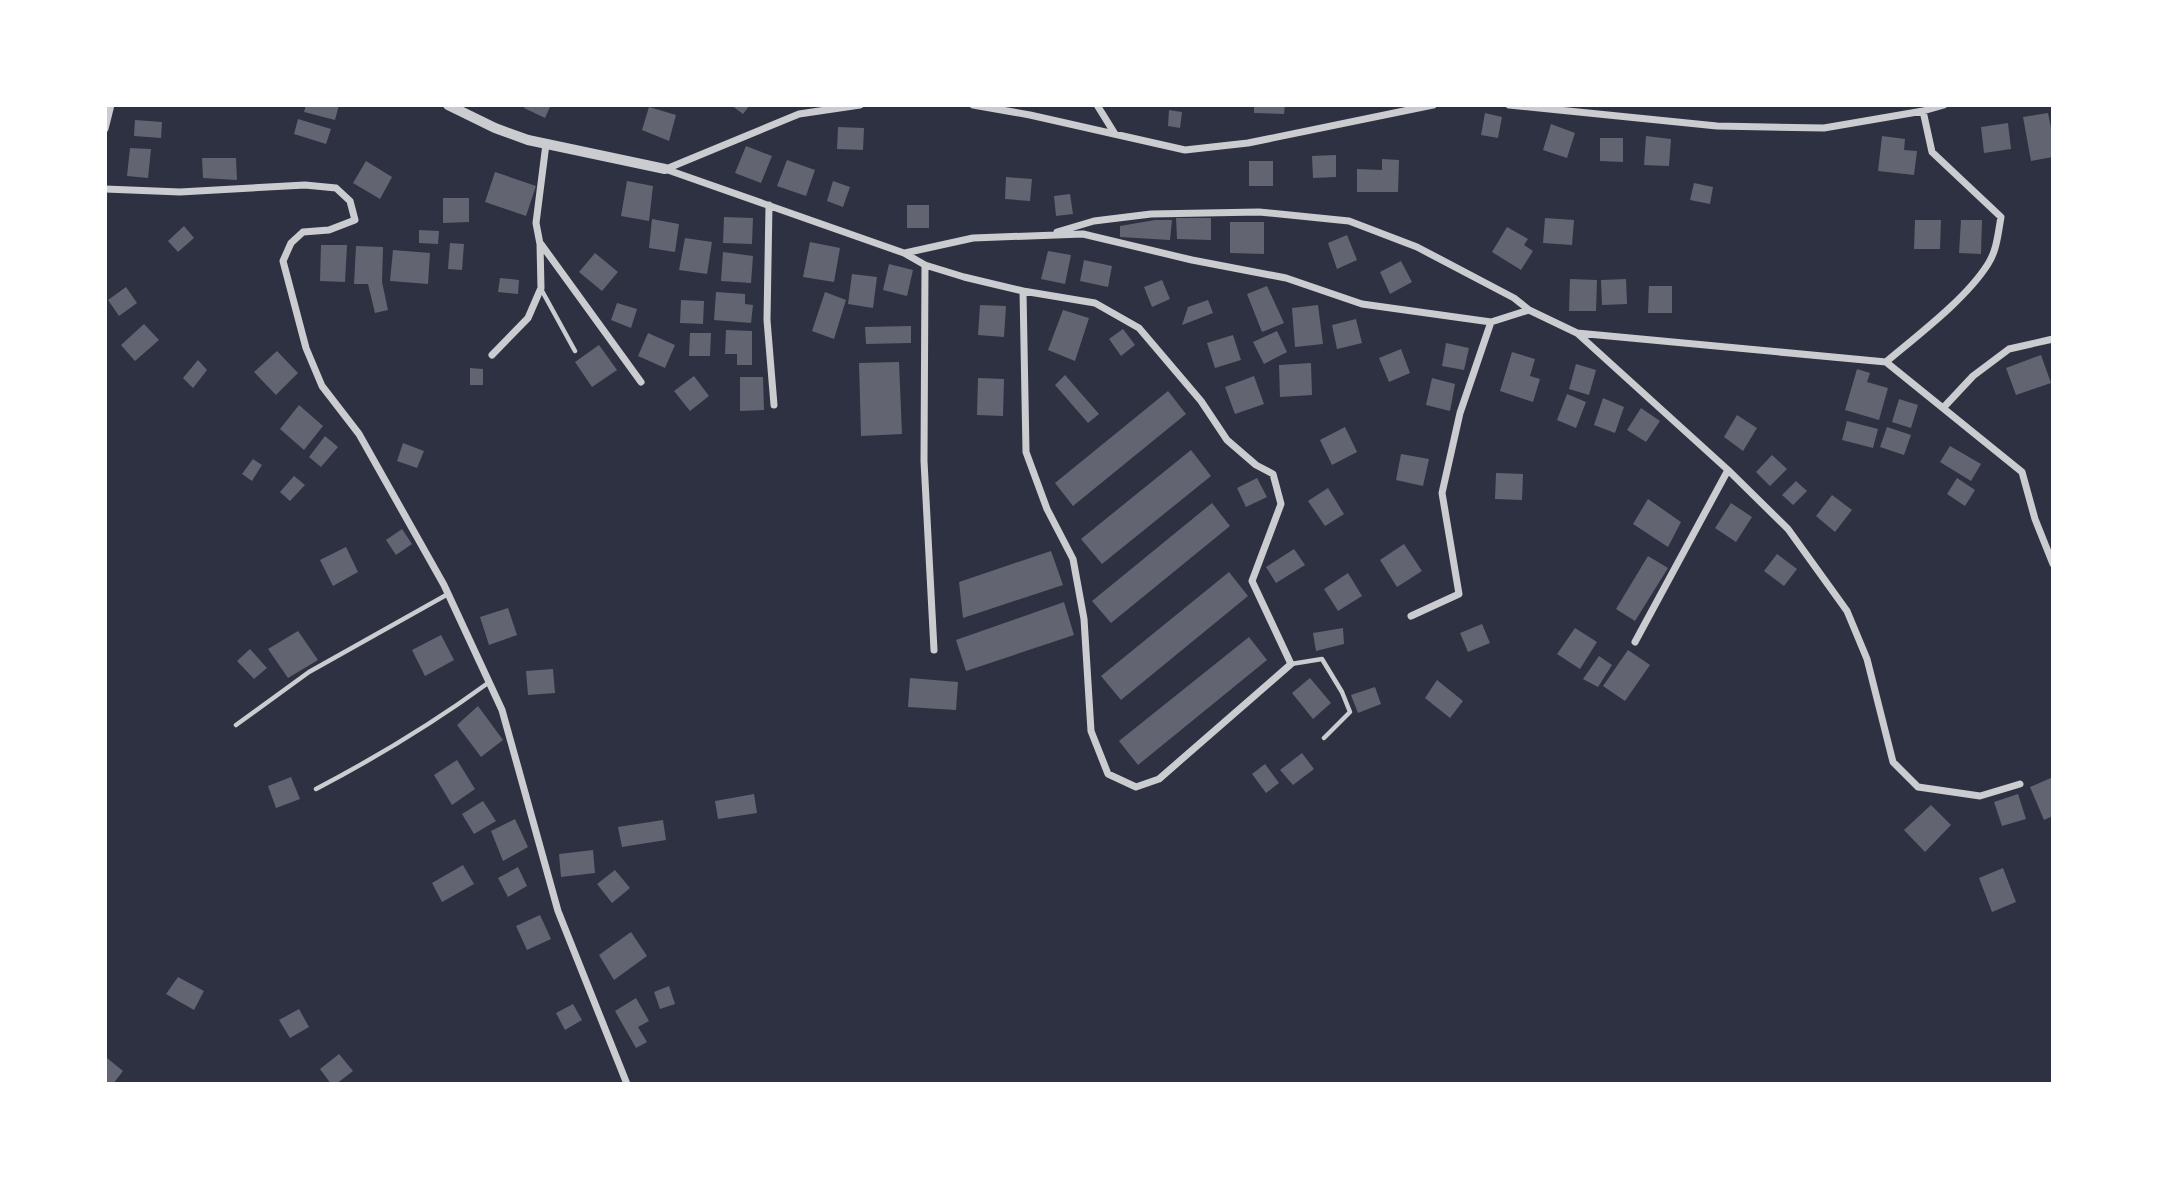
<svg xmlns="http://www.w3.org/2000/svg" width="2158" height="1189" font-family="Inter,sans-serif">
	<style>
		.building { fill: #626471 }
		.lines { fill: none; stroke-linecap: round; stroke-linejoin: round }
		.service { stroke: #caccd0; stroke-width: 4.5 }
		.minor { stroke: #caccd0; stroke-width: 7 }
		.tertiary { stroke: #caccd0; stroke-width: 10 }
	</style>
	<rect width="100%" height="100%" fill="#2d3142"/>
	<!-- building -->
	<path class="building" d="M306 105H339L335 120 304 112Z
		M525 105H551L545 118 524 108Z
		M731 105H750L743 114Z
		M1254 105H1285L1284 114 1254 113Z
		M649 107 676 115 669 141 642 130Z
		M1169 110 1182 112 1180 128 1168 126Z
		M1485 113 1502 117 1498 138 1481 135Z
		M2048 113 2053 138V157L2031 161 2023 117Z
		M298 119 331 129 326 144 294 134Z
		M135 120 162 122 161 138 134 136Z
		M2008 123 2011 149 1984 153 1981 127Z
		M1551 124 1575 133 1567 158 1543 150Z
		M838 127 864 128 863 150 837 149Z
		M1646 136 1671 139 1669 166 1644 165Z
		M1882 136 1905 139 1904 150 1917 151 1914 175 1878 171Z
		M1600 138H1623V162L1600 161Z
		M746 146 772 156 761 183 735 173Z
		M130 148 151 149 148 178 127 176Z
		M1336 155V177L1313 178 1312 156Z
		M202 158H236L237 180 203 178Z
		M1382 159 1399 160 1398 192H1357V169L1382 170Z
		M787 160 815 170 806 196 777 186Z
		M366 161 392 177 380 199 353 183Z
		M1249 161H1273V186H1249Z
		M495 172 536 186 526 216 485 202Z
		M1006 177 1032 179 1030 201 1005 199Z
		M627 181 653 186 649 221 621 216Z
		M833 181 850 187 843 207 827 201Z
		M1694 183 1713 187 1710 204 1690 200Z
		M1070 194 1073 214 1056 216 1054 196Z
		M443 198H469V222L443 223Z
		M907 205H929V228H907Z
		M724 217 753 218 752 244 723 243Z
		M1176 218H1211V240L1177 239Z
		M1545 218 1574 220 1572 245 1543 243Z
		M652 219 679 224 675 252 649 248Z
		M1155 220H1172L1170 240 1120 237V226Z
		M1915 220H1941L1940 249H1914Z
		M1961 220H1982L1981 254 1959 253Z
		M1230 222H1264V254L1230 253Z
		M184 226 194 238 178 252 168 241Z
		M1507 227 1528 239 1524 245 1533 251 1521 270 1492 252Z
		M419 230 439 231 438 244 419 243Z
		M1347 235 1357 260 1337 269 1328 243Z
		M685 238 712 242 707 274 679 270Z
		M810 242 840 248 834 282 803 277Z
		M450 243 464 244 462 270 448 269Z
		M321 245H347L345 282 320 281Z
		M356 246 383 247 382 282 388 310 375 313 368 284H354Z
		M393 250 430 253 428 284 390 281Z
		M1048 251 1071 255 1065 284 1041 279Z
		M723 252 753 256 751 283 721 281Z
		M595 253 618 272 602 291 579 272Z
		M1084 260 1112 266 1108 287 1080 281Z
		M1401 261 1412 282 1390 294 1380 272Z
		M889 264 913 270 907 296 883 290Z
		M852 274 877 277 873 308 848 304Z
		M500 278 519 280 518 294 498 292Z
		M1570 279 1597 280 1596 311H1569Z
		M1626 279 1627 304 1602 305 1601 280Z
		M1162 280 1170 299 1152 307 1144 287Z
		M1267 286 1284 323 1262 332 1247 294Z
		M1649 286H1672V313H1648Z
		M126 287 137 303 119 316 108 300Z
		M716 292 745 294V304L753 305 751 323 714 320Z
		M825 292 846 300 834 339 812 331Z
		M681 300 704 301 703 324 680 323Z
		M1208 300 1213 313 1182 325 1188 307Z
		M617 303 637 309 631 328 611 320Z
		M980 305 1006 306 1004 337 978 335Z
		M1318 305 1323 344 1295 347 1292 308Z
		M1063 310 1089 318 1075 361 1048 350Z
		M1356 319 1362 343 1337 349 1332 325Z
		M144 324 159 340 135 361 121 345Z
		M911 326V343L866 344 865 327Z
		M1123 329 1135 345 1121 356 1109 339Z
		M726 330 752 331V365H737V354H725Z
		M1277 331 1287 352 1264 364 1253 342Z
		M648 333 675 345 665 368 638 356Z
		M690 333H711L710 356H689Z
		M1233 335 1241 360 1215 368 1207 343Z
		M1446 343 1469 348 1464 370 1442 366Z
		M599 345 617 370 592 387 575 362Z
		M1401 349 1410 373 1389 382 1379 358Z
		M277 351 298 373 276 395 254 372Z
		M1512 352 1535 359 1530 376 1540 379 1533 402 1500 391Z
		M2041 355 2051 383 2016 395 2006 368Z
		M198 360 207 370 193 388 183 378Z
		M899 362 902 434 861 436 859 363Z
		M1311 363 1312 395 1280 397 1279 365Z
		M1576 364 1596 370 1589 395 1569 389Z
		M470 368 483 369V385H470Z
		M1857 369 1870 373 1867 382 1888 388 1879 420 1845 410Z
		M1065 375 1099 414 1088 423 1055 385Z
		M694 376 709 396 690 411 674 391Z
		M1254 376 1264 404 1235 414 1225 387Z
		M740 377H763L764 410 740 411Z
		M978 378 1004 379 1003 416 977 415Z
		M1432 378 1455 384 1450 411 1426 405Z
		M1168 391 1186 414 1073 506 1055 483Z
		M1567 394 1586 402 1576 428 1557 420Z
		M1603 398 1624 407 1615 433 1594 425Z
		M1899 399 1918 405 1911 428 1892 422Z
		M299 405 323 426 304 450 280 429Z
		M1641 408 1660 421 1646 442 1627 430Z
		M1737 415 1757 428 1743 451 1724 437Z
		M1847 421 1878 429 1873 448 1842 440Z
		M1345 427 1357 452 1332 465 1320 440Z
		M1887 427 1911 435 1904 455 1880 447Z
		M325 436 338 447 321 467 309 457Z
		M403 443 424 451 417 468 397 461Z
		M1950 446 1981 464 1971 481 1940 462Z
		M1191 450 1211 476 1102 564 1081 539Z
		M1401 454 1429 459 1423 486 1396 480Z
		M1772 455 1787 469 1770 486 1756 472Z
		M253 459 262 465 252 481 242 474Z
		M1496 473 1523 474 1522 500 1495 499Z
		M294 476 305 485 290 501 280 492Z
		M1257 478 1267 497 1246 507 1237 488Z
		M1957 478 1975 490 1965 506 1947 494Z
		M1796 481 1807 491 1793 505 1782 495Z
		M1328 488 1344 514 1325 526 1308 501Z
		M1832 495 1852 510 1835 532 1816 516Z
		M1648 499 1681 522 1668 547 1633 524Z
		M1212 503 1230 526 1111 623 1092 601Z
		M1731 503 1752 517 1736 542 1715 528Z
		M402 529 412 544 396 555 386 540Z
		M1404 544 1422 571 1397 587 1380 560Z
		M346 547 358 572 333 586 320 560Z
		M1294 549 1305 565 1276 583 1266 567Z
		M1051 551 1063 585 963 618 959 582Z
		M1777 554 1797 569 1784 586 1764 571Z
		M1648 556 1668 568 1635 621 1616 609Z
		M1229 572 1248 596 1121 700 1101 676Z
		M1348 573 1362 596 1338 611 1324 589Z
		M1064 602 1074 635 966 671 956 640Z
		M508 608 517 635 489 645 480 617Z
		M1482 624 1490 643 1468 652 1460 633Z
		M1343 628 1344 644 1316 651 1313 633Z
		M1575 628 1597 642 1580 669 1557 654Z
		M298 631 318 660 288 678 268 649Z
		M441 635 454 660 425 676 412 650Z
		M1249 637 1267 660 1138 765 1119 741Z
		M250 649 267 668 254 679 237 661Z
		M1628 650 1650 665 1625 701 1603 686Z
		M1599 656 1612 665 1598 687 1583 679Z
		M553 669 555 693 528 695 526 671Z
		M910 678 958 682 956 710 908 707Z
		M1310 678 1331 703 1313 719 1292 693Z
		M1437 680 1463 701 1450 718 1425 698Z
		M1375 687 1381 704 1358 713 1351 695Z
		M478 706 503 740 481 757 457 725Z
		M1302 753 1314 769 1293 785 1280 770Z
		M457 760 475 789 452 805 434 775Z
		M1265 764 1279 783 1266 793 1252 774Z
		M291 777 300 799 276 808 268 786Z
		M2053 777V816L2044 820 2030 787Z
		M754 794 757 813 718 819 715 801Z
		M2018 794 2026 819 2002 826 1994 802Z
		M483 801 496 821 474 834 462 814Z
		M1931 805 1951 825 1925 852 1904 830Z
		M515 819 528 847 503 861 491 831Z
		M663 820 666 840 622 847 618 827Z
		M593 850 595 873 561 877 559 854Z
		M463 865 474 884 442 902 432 883Z
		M518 867 527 886 508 897 498 878Z
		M2003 868 2016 902 1992 912 1979 878Z
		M615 870 630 888 612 903 597 884Z
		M540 915 551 939 527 950 516 926Z
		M631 932 647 956 614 980 599 955Z
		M178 977 204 991 194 1010 166 994Z
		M669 986 675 1004 660 1009 654 992Z
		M636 998 649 1021 638 1027 647 1042 636 1048 615 1011Z
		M573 1004 582 1020 565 1030 556 1013Z
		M299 1009 309 1027 290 1038 279 1020Z
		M339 1054 353 1071 336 1084H331L320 1069Z
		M107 1058 123 1071 113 1084H105V1061Z"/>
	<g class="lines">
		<!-- service -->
		<path class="service" d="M541 289 575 351
			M1291 664 1322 659 1342 692 1350 712 1324 738
			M236 725 309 672 448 594
			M316 789C377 757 432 724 488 683"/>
		<!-- minor -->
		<path class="minor" d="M973 105 1030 115 1185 150 1248 143 1433 105
			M1097 105 1115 134
			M1509 105 1717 126 1824 128 1923 111 1944 105
			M105 129 111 105
			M665 169 904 253 925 265 964 277 1023 291 1095 303 1139 328 1201 401 1227 440 1256 465 1273 474 1281 504 1252 581 1291 664 1159 779 1136 787 1108 774 1091 731 1084 619 1073 559 1047 509 1026 452 1023 291
			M666 169 799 114 860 105
			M105 189 180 192 305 185 336 188 350 201 355 220 329 230 303 232 291 243 283 261 306 348 322 386 359 434 444 585 502 710 558 911 627 1084
			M769 205 767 320 774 405
			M1057 232 1094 221 1151 214 1259 212 1349 221 1417 247 1514 298 1529 310
			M541 244 641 382
			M905 253 973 238 1083 234 1192 260 1286 278 1362 304 1491 322 1529 310 1577 333 1886 362 2022 472 2035 519 2053 564
			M925 265 924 461 934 650
			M1577 333 1728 470 1635 642
			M492 355 528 318 541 288 540 244 536 223 546 144
			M1886 362C1918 335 1966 299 1988 264 1997 250 1998 233 2001 217L1932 152 1923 111
			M1944 407 1973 376 2009 349 2053 339
			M1728 470 1788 529 1847 611 1867 659 1893 762 1918 787 1980 796 2020 784
			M1411 616 1459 594 1442 493 1460 413 1491 322"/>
		<!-- tertiary -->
		<path class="tertiary" d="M448 105 495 128 528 140 665 169"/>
	</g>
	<!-- border -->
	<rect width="2158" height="1189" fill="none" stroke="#ffffff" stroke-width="214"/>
</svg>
